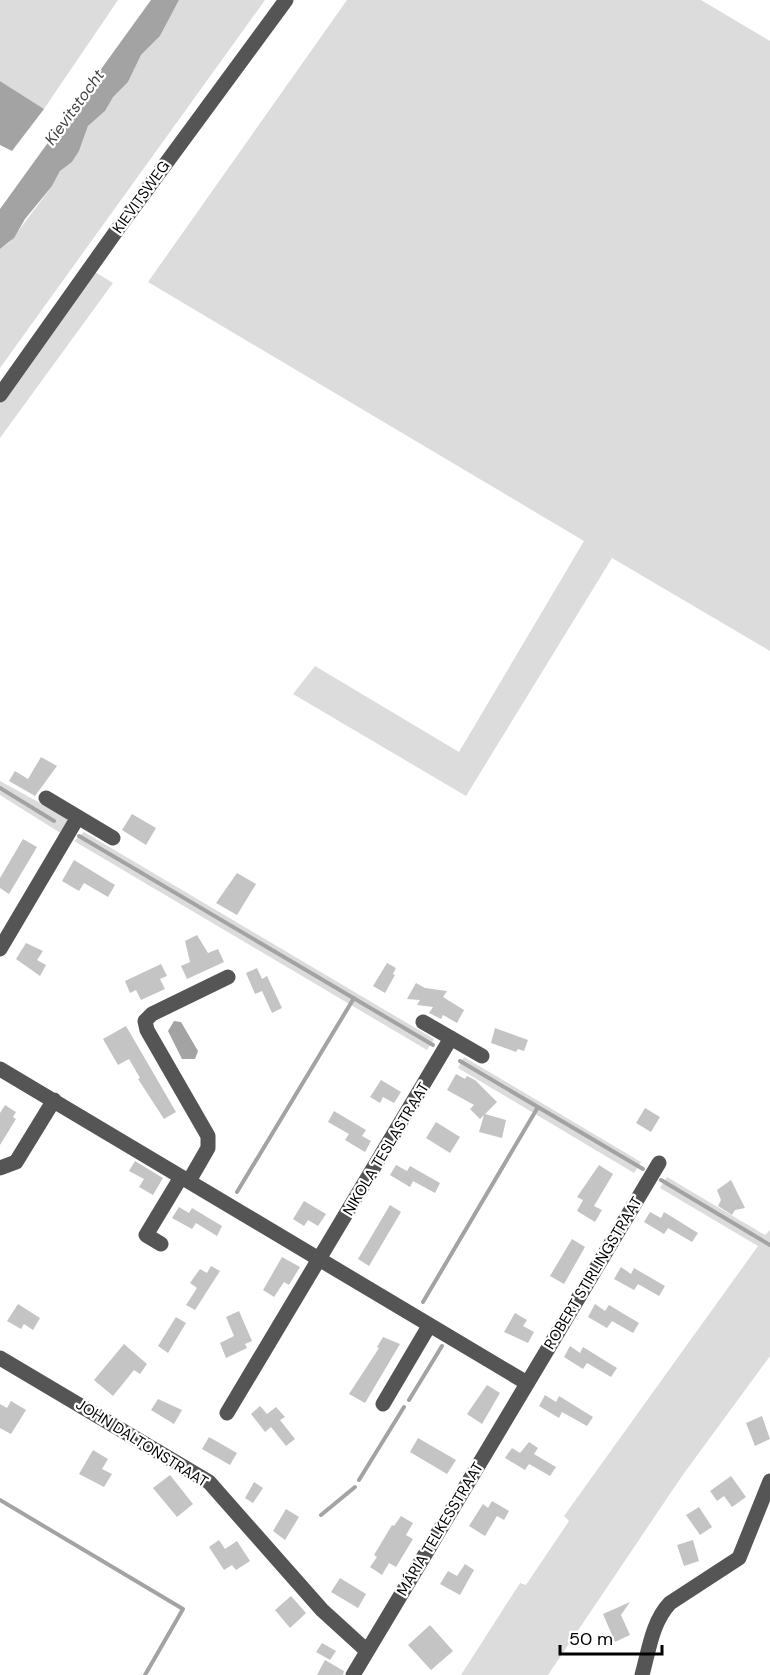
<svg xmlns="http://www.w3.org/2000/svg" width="770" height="1675" font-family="'DM Sans',sans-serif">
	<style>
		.green { fill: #dcdcdc }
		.water { fill: #a3a3a3 }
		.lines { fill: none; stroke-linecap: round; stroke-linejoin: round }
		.stream { stroke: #a3a3a3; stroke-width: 4 }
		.building { fill: #c4c4c4 }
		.minor { stroke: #555; stroke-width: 15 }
		.labels { text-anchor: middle; stroke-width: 4.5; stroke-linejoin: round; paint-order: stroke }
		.street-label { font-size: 15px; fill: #000; stroke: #fff }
		.water-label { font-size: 16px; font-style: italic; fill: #444; stroke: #fff }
	</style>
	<rect width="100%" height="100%" fill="#fff"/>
	<!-- green -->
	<path class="green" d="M0 0H118L44 109 0 81Z
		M179 0H265L0 368V249L10 242 52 186 60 171 72 162 79 151 88 126 105 111 112 97 128 82 141 55 160 36Z
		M347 0H701L770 41V651L612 558 466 796 293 694 315 666 459 752 584 541 148 282Z
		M95 272 113 283 0 438V404Z
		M0 781 66 817 67 821 62 834 0 795Z
		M84 832 434 1039 427 1050 74 841Z
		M464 1057 641 1162 634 1173 458 1068Z
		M667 1177 765 1235 770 1230V1356L682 1476 548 1675H461L520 1583 526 1585 569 1521 564 1516 758 1246 660 1188Z"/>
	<!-- water -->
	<path class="water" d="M151 0H179L160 36 141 55 128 82 113 97 105 111 88 126 79 151 72 162 60 171 52 186 25 219 14 238 0 249V209Z
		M0 81 44 109 12 151 0 145Z
		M174 1021 181 1022 198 1051 195 1059H182L168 1031Z"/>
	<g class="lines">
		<!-- stream -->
		<path class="stream" d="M0 788 54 821
			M79 836 433 1045
			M460 1061 643 1169
			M661 1180 770 1245
			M237 1192 354 998
			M423 1302 538 1107
			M409 1400 442 1346
			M359 1480 404 1407
			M0 1500 183 1609 145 1675
			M321 1515 355 1487"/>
	</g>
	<!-- building -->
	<path class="building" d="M41 757 57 766 35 796 9 781 15 771 28 779Z
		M132 814 156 828 146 845 122 830Z
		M23 839 37 847 9 894 0 888V878Z
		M74 860 115 885 108 897 84 883 79 891 62 881Z
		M237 873 256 884 237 915 216 903Z
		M197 935 208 953 218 949 224 962 187 979 181 966 190 962 185 941Z
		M26 943 43 951 37 960 46 965 40 976 16 959Z
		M387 963 396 968 393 974 395 975 385 993 373 986Z
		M161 964 167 976 160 979 165 989 141 1000 136 990 130 993 125 981Z
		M257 968 262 979 267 976 282 1008 272 1013 262 991 255 994 246 973Z
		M416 983 425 988 447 991 443 997 464 1010 457 1023 443 1015 441 1019 429 1013 433 1007 417 1005 420 1000 407 999Z
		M126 1026 176 1112 164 1119 138 1079 140 1078 129 1059 118 1065 103 1039Z
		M495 1028 528 1040 524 1051 518 1049 516 1052 491 1043Z
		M456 1074 465 1079 467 1076 475 1080 497 1102 485 1114 506 1120 502 1138 479 1132 484 1115 480 1119 470 1109 474 1105 447 1090Z
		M381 1080 401 1092 394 1103 383 1097 380 1103 370 1097Z
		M5 1105 16 1112 13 1117 16 1119 0 1145V1113Z
		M645 1108 660 1117 651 1132 636 1123Z
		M334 1111 366 1130 362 1136 371 1141 365 1152 345 1140 349 1134 328 1122Z
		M436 1122 460 1137 450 1153 426 1138Z
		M135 1161 163 1178 153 1195 139 1187 144 1179 129 1171Z
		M396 1165 407 1171 410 1166 440 1183 435 1193 413 1181 410 1187 390 1175Z
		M599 1165 613 1174 594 1206 602 1210 595 1222 577 1211 583 1200 577 1197Z
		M731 1180 745 1208 735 1210 732 1215 718 1206 721 1200 717 1190Z
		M304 1201 326 1214 318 1226 308 1220 304 1226 293 1219Z
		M390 1205 401 1212 369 1266 358 1259Z
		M179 1207 189 1213 192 1208 222 1226 217 1236 196 1223 192 1229 172 1218Z
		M650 1212 661 1218 664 1212 698 1233 692 1242 668 1228 664 1234 644 1222Z
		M572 1239 585 1247 564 1284 550 1276Z
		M282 1257 300 1267 289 1285 284 1282 274 1297 263 1290Z
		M211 1266 220 1271 195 1310 186 1305 197 1288 190 1283 200 1269 207 1273Z
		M621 1267 631 1274 634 1268 665 1286 659 1296 638 1284 634 1290 614 1279Z
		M18 1304 40 1318 33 1330 24 1324 21 1329 7 1321Z
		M595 1304 605 1311 609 1305 639 1323 633 1333 612 1321 607 1328 588 1317Z
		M239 1311 252 1341 245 1344 247 1348 226 1358 220 1343 234 1336 226 1317Z
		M515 1313 527 1320 523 1326 534 1332 528 1343 504 1332Z
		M176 1317 186 1323 168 1353 158 1346Z
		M383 1337 400 1344 365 1403 349 1394 379 1348 377 1347Z
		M124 1344 147 1364 140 1374 134 1370 113 1396 94 1380Z
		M570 1346 580 1353 583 1347 617 1368 611 1377 587 1363 583 1369 564 1357Z
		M487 1385 500 1393 482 1424 467 1414Z
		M545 1395 556 1402 559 1396 593 1417 587 1426 562 1412 559 1418 539 1406Z
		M158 1399 182 1410 174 1424 151 1410Z
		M11 1401 26 1410 11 1434 0 1428V1404L7 1408Z
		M260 1406 267 1414 276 1407 285 1417 280 1420 295 1439 286 1446 271 1427 265 1432 251 1414Z
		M762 1416 770 1439 755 1446 746 1423Z
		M209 1437 237 1453 230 1465 202 1449Z
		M418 1438 456 1460 447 1474 410 1452Z
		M529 1442 538 1448 534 1454 556 1467 550 1476 529 1464 525 1470 505 1458 512 1448 520 1453Z
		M93 1450 108 1459 102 1469 112 1474 104 1487 79 1474Z
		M170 1475 193 1504 177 1517 153 1488Z
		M731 1476 746 1497 732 1507 724 1496 717 1501 710 1491Z
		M254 1482 263 1488 253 1503 245 1498Z
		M492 1501 509 1511 504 1520 497 1516 485 1536 469 1526 483 1504 488 1508Z
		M699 1507 712 1527 700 1535 686 1515Z
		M286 1509 299 1517 285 1540 273 1531Z
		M401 1516 413 1523 406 1535 413 1539 396 1567 389 1563 382 1575 370 1567 377 1557 374 1555 392 1525 394 1526Z
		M219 1540 225 1549 237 1541 250 1561 236 1570 232 1565 224 1570 209 1547Z
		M693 1540 699 1561 684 1566 677 1545Z
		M465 1564 474 1570 460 1595 440 1584 448 1571 457 1576Z
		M340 1578 366 1594 358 1608 331 1592Z
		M291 1596 306 1613 290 1628 275 1610Z
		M630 1602 621 1615 630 1635 615 1642 603 1614Z
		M430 1625 453 1651 431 1670 408 1645Z
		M322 1643 336 1651 330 1660 316 1652Z
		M325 1660 344 1671 343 1675H317Z"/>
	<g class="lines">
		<!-- minor -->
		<path class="minor" d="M0 395 117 230 286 0
			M46 798 113 838
			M0 949 78 817
			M423 1022 482 1056
			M0 1069 527 1383
			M0 1168 16 1162 54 1100
			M189 1181 208 1148V1136L147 1030 145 1021 152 1014 228 977
			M161 1244 146 1235 181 1177
			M0 1358 209 1482 322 1610 367 1651
			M383 1404 429 1326
			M227 1413 451 1038
			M353 1675 659 1163
			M642 1675C649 1650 652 1622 670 1603L739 1558 770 1481"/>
	</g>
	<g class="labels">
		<!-- street labels -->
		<g class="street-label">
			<text transform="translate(141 197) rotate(-54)" y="5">KIEVITSWEG</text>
			<text transform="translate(386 1149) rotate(-59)" y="5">NIKOLA TESLASTRAAT</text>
			<text transform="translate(593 1273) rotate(-59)" y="5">ROBERT STIRLINGSTRAAT</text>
			<text transform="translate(142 1443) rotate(32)" y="5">JOHN DALTONSTRAAT</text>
			<text transform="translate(440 1529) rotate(-59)" y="5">MÁRIA TELKESSTRAAT</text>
		</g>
		<!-- water labels -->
		<g class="water-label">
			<text transform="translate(74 107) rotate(-54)" y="6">Kievitstocht</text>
		</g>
	</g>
	<!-- scale -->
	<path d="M560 1645v9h102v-9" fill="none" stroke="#000000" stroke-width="3"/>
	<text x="569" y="1645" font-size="18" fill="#000000" stroke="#ffffff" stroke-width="4.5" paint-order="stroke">50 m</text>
</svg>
